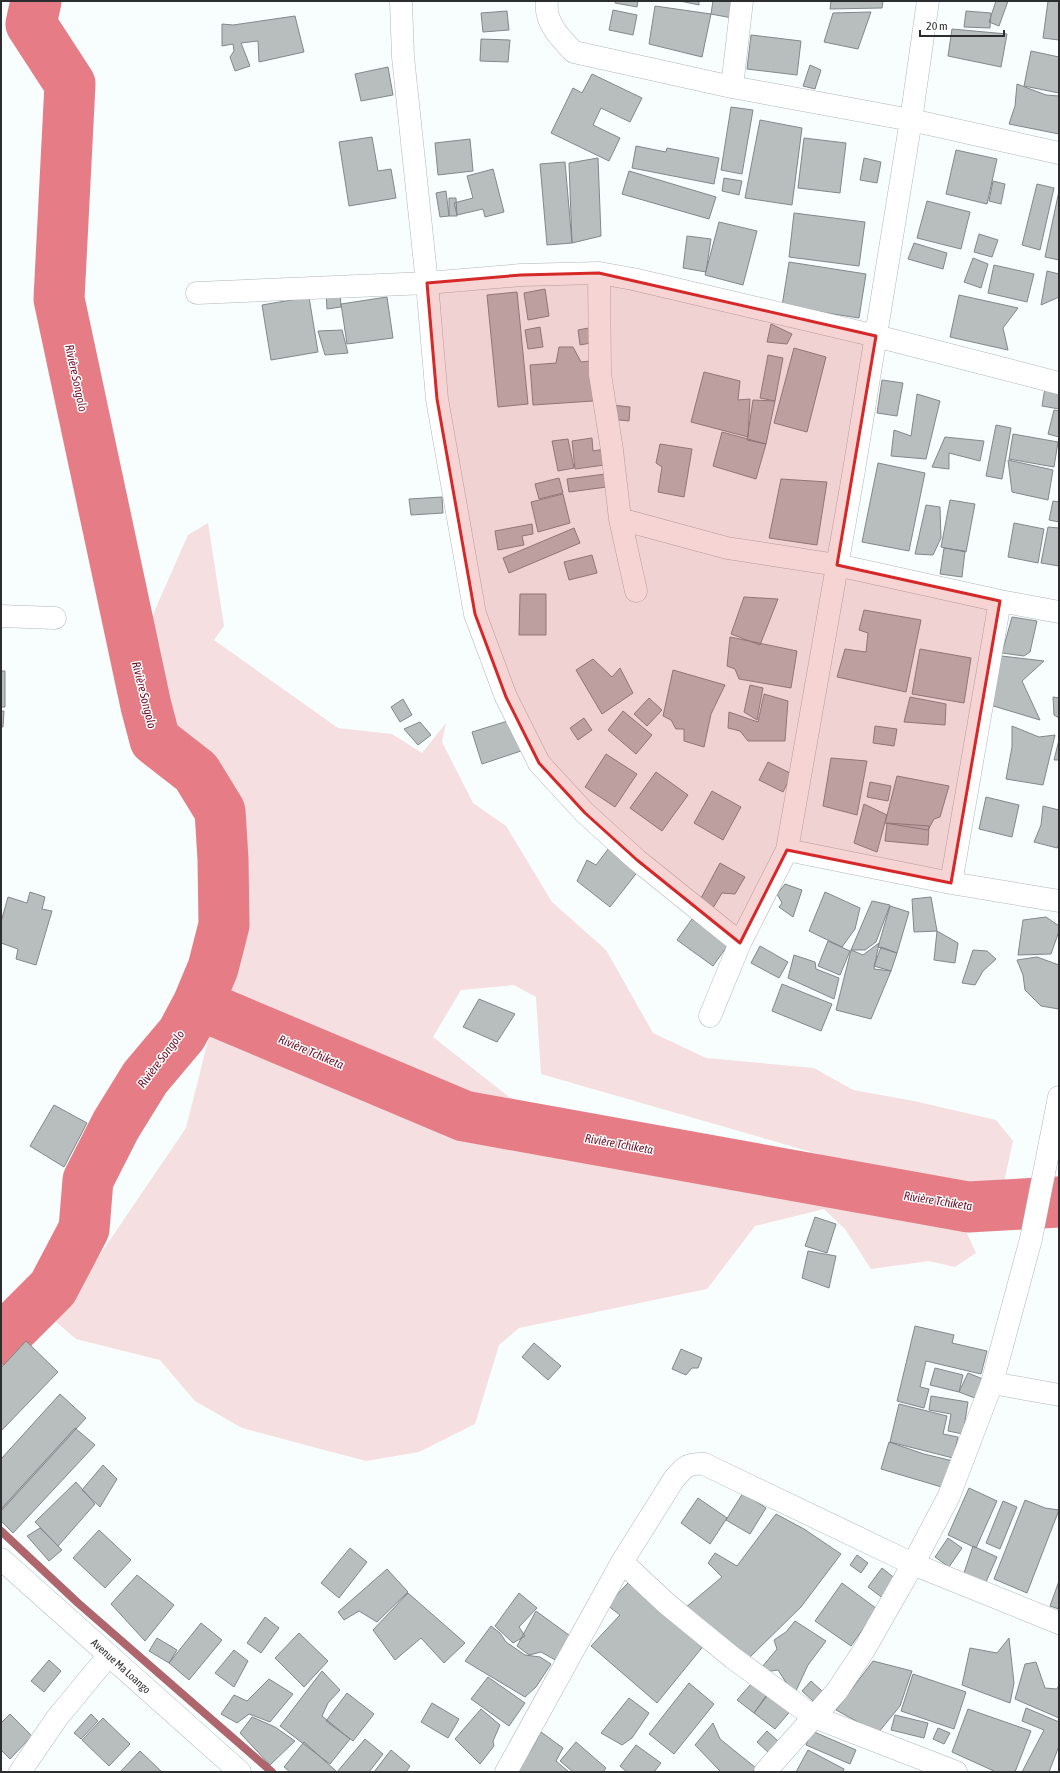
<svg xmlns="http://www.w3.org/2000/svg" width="1060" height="1773" font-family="'Asap Condensed',sans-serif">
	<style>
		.green { fill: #f5dfe0 }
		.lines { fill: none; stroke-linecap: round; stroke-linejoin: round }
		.stream { stroke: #ae656c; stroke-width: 8 }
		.river { stroke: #e67d86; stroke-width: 51 }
		.building { fill: #b8bdbe; stroke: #838789 }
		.minor-casing { stroke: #b1b6b7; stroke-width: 23 }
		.major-casing { stroke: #b1b6b7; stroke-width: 23 }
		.minor { stroke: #fff; stroke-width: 22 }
		.major { stroke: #fff; stroke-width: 22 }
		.marked { fill: #d62828; fill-opacity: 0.2; stroke: #d62828; stroke-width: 3; stroke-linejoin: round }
		.labels { text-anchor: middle; stroke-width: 3; stroke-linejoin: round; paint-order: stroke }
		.street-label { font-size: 11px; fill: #2b2d2e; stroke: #fff }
		.water-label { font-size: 12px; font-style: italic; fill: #6d0e24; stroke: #fff }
	</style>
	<rect width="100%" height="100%" fill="#f8fdfe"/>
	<!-- green -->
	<path class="green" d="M208 523 224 626 214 640 338 728 392 734 422 753 446 723 442 742 473 803 506 826 552 902 606 950 653 1033 706 1058 814 1068 853 1090 914 1101 996 1120 1013 1141 1002 1191 884 1173 541 1074 536 997 514 985 461 990 433 1037 547 1127 618 1133 701 1161 884 1198 964 1227 976 1253 955 1267 929 1261 871 1269 845 1229 824 1209 755 1226 707 1289 519 1328 499 1345 475 1424 419 1452 366 1461 242 1428 195 1401 160 1360 76 1339 55 1321 186 1128 208 1041 184 1028 211 962 216 888V826L190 765 147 725 136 663V653L188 535Z"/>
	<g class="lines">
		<!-- stream -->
		<path class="stream" d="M1 1531 78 1603 272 1772"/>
		<!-- river -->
		<path class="river" d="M198 1004 464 1116 968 1207 1059 1202
			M1 1340 53 1288 84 1229 88 1180 116 1125 145 1078 182 1034 198 1004 213 968 224 925 223 859 220 811 196 772 155 740 146 706 59 299 70 84 31 24 36 1"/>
	</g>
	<!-- building -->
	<path class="building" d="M616 1H638L637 7 615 3Z
		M680 1H699V5Z
		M713 1H735L732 18 711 14Z
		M831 1H883L882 8 830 9Z
		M996 1H1008L999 26 989 22Z
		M1048 1H1059V40L1043 38Z
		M655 6 711 14 702 57 649 44Z
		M613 10 637 15 633 35 609 30Z
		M507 11 509 30 483 32 481 13Z
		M966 11 991 13 990 28 964 27Z
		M871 12 858 49 824 42 833 13Z
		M295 16 304 52 259 62 258 41 241 43 250 66 235 71 230 57 234 51 233 44 222 46V24L233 25Z
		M952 29 1007 34 1001 67 948 56Z
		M751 35 801 41 797 75 747 69Z
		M481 39 510 40 508 62 480 61Z
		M1031 51 1059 57V93L1024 86Z
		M810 65 821 70 815 89 803 86Z
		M388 67 393 95 361 101 355 74Z
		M592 74 642 98 630 122 601 108 593 125 620 138 609 161 551 133 573 88 582 93Z
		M1017 84 1046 95 1059 96V134L1009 124 1015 106Z
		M731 107 753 110 742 174 721 170Z
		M760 120 802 128 792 205 745 198Z
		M372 137 378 171 391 169 396 198 349 206 339 142Z
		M804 138 846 143 840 193 798 188Z
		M470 139 473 171 438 175 435 143Z
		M636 146 666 152 667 148 719 158 714 184 632 168Z
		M956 150 997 159 987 204 946 194Z
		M598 158 601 236 572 243 569 163Z
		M864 158 881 162 877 183 860 180Z
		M565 162 572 243 547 245 540 164Z
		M493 169 504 212 485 217 483 209 457 215 454 203 473 198 467 176Z
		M629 171 716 197 709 219 622 194Z
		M724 178 742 181 739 195 722 191Z
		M993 181 1005 184 1001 204 989 201Z
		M1037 184 1054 188 1040 250 1022 245Z
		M446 191 449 216 440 217 436 193Z
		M1059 191V260L1045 257Z
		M449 198H456L457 216H449Z
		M927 201 970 212 961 249 917 238Z
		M794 213 865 222 859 266 789 257Z
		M719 222 757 231 743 285 705 275Z
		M979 234 998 240 992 257 974 252Z
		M687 236 711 239 706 272 683 268Z
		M914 243 947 253 943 269 908 259Z
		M973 258 988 264 981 288 964 282Z
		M789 262 866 274 859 318 782 306Z
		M994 265 1034 274 1027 302 988 293Z
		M1047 271 1059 274V297L1041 305Z
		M545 289 549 316 528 320 524 293Z
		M340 291 341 307 327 309 326 292Z
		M517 292 528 404 498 407 487 295Z
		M959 295 1018 308 1003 328 1008 350 950 337Z
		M309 297 318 352 271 360 262 305Z
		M387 297 393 338 347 344 341 304Z
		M771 324 792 334 787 344 767 342Z
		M540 327 543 347 528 349 525 330Z
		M594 327 596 342 580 345 578 330Z
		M342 330 348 353 325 355 318 331Z
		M559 347H573L581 362 590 361 593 401 533 405 530 365 556 363Z
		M794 348 826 357 807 432 774 423Z
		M768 355 783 358 775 401 760 398Z
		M704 372 740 381 738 400 750 399 748 437 691 422Z
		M882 380 903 383 897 416 877 413Z
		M1045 388 1059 391V409L1042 406Z
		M917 394 940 401 926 459 891 456 894 430 911 436Z
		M753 400 775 401 766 444 747 440Z
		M612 405 630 407 629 421 610 419Z
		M1054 410 1059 411V437L1048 434Z
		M996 425 1011 428 1002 479 986 476Z
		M722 432 766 444 756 479 713 466Z
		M1013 434 1058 442 1054 467 1009 459Z
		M945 437 984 441 980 461 949 453V469L932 467Z
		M592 438 593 451 610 448 612 464 575 469 572 441Z
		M568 439 574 468 558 471 552 441Z
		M660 444 692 449 684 497 658 492 662 467 656 463Z
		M1008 460 1053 470 1048 500 1012 492Z
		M878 463 925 473 909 551 862 542Z
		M605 474 607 487 569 492 567 479Z
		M559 478 563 493 539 499 535 484Z
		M781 479 827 482 817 545 769 538Z
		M563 494 570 523 538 532 531 502Z
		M442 497 443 513 411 515 409 499Z
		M950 500 975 504 966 552 941 547Z
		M1053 501 1059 502V522L1049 520Z
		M926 505 940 507 941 538 933 555 915 554Z
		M1014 523 1044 529 1038 563 1008 557Z
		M532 524 533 534 522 536 524 545 498 550 495 531Z
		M1048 527 1059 528V566L1041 563Z
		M574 528 580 543 509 573 503 558Z
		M944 548 965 551 962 577 940 574Z
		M592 555 597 573 569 580 564 562Z
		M520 594H546V635H519Z
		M744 597 778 599 760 645 731 634Z
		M864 610 921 620 906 692 837 677 845 649 866 652 868 633 859 630Z
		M1012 617 1037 621 1030 652 1024 656 1002 653Z
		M730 637 797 651 791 688 739 679 735 669 727 666Z
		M920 649 971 658 964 703 912 694Z
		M993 655 1044 661 1022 681 1040 720 990 705Z
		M593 659 612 677 620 668 633 693 602 714 576 670Z
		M673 670 725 685 711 714 704 747 684 741V729H676L671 720 663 716Z
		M1 671H5V707H1Z
		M750 685 763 688 757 720 744 712Z
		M764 694 788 701 785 741H748L740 731 728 728 729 712 758 722Z
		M910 697 946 704 945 725 904 722Z
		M1053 697 1059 698V718L1054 715Z
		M649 698 662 710 647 726 634 714Z
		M403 699 412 715 400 722 391 707Z
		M1 711H4L3 727H1Z
		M623 711 652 735 636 754 608 730Z
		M584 718 592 730 578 740 570 728Z
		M511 720 521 751 482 764 472 732Z
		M420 722 431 735 418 745 404 729Z
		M875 726 897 729 894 746 873 743Z
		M1012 726 1039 737 1055 735 1043 785 1006 779 1012 747Z
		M1059 740V760H1054Z
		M606 754 637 774 615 807 585 787Z
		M831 758 867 761 857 815 823 806Z
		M768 762 792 774 783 792 759 780Z
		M656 772 688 795 662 831 630 808Z
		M897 776 949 786 940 817 934 819 928 830 885 823Z
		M870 782 891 786 888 801 867 797Z
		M712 791 741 807 723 840 694 823Z
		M986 797 1019 805 1012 837 979 829Z
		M864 804 887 815 877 852 854 843Z
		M1043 806 1059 810V844L1057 848 1034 842 1041 825Z
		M887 823 929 826 928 845 885 841Z
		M612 844 639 870 610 907 577 881 587 860 596 865Z
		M720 863 745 877 735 894 722 893 713 908 700 900Z
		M785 884 802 890 793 917 779 907 782 903 777 894Z
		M30 892 45 897 42 909 52 911 36 965 16 959 18 949 1 943V922L8 897 27 903Z
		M825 892 860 908 855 929 842 947 809 931Z
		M931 897 937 931 914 932 912 899Z
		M872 901 890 905 876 942 865 950H851Z
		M890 906 909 912 897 953 878 947Z
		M1046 917 1059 926V931L1051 954 1018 955 1023 920Z
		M692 919 728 945 713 966 677 940Z
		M937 931 958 943 955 963 934 960Z
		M828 941 850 951 840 975 818 966Z
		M879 943 874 969 891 971 871 1019 836 1010 851 950 863 955Z
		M760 946 788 962 779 978 751 963Z
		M881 947 897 953 891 971 874 966Z
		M973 950 987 951 996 959 983 971 975 985 962 983Z
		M794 955 815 962 816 969 839 978 834 999 788 978Z
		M1037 957 1059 965V1009L1041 1006 1025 990 1023 975 1017 960Z
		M782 984 832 1004 821 1031 772 1011Z
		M479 999 515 1014 497 1042 463 1027Z
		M54 1105 87 1123 64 1167 30 1146Z
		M815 1217 836 1224 827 1253 805 1246Z
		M808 1251 836 1256 829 1288 802 1278Z
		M915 1326 954 1335 952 1343 987 1351 981 1374 926 1361 920 1387 929 1389 924 1408 897 1401Z
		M26 1341 58 1372 1 1431V1368Z
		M534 1343 561 1366 548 1380 522 1357Z
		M681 1349 702 1358 698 1368H692L686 1375 672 1369Z
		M935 1368 963 1375 959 1392 930 1385Z
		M968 1373 988 1381 980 1400 959 1392Z
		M60 1394 86 1418 2 1510 1 1508V1459Z
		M931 1396 968 1402 963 1434 948 1431 951 1414 929 1410Z
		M899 1404 947 1416 943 1434 958 1437 953 1458 890 1442Z
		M75 1428 95 1445 13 1533 1 1521V1509Z
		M889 1442 924 1454 953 1461 945 1488 881 1469Z
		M103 1465 117 1479 100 1507 82 1490Z
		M76 1482 95 1504 58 1546 35 1522Z
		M969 1488 997 1501 976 1548 948 1535Z
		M743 1493 766 1508 750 1534 726 1520Z
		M698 1498 727 1518 710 1544 681 1523Z
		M1025 1500 1045 1508 1059 1510 1027 1593 994 1579Z
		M1003 1501 1017 1507 1000 1549 986 1543Z
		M776 1514 804 1529 841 1554 801 1607 748 1659 685 1608 722 1577 708 1563 715 1553 737 1566Z
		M40 1528 62 1550 49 1561 27 1536Z
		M99 1530 131 1560 105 1588 73 1558Z
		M948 1538 962 1548 949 1567 935 1557Z
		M973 1546 997 1557 982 1591 962 1579Z
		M350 1548 367 1562 339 1598 321 1583Z
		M857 1555 868 1563 861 1573 850 1565Z
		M882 1568 902 1584 888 1602 868 1587Z
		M387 1569 408 1592 377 1622 359 1611 344 1620 338 1612Z
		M137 1575 174 1605 145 1641 111 1604Z
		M1059 1581V1609L1050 1606Z
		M628 1583 705 1644 657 1703 591 1646 620 1615 607 1605Z
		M842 1583 877 1609 851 1646 815 1621Z
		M408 1593 465 1643 444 1663 421 1638 395 1660 373 1630Z
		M519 1593 537 1608 519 1627 525 1636 513 1643 495 1626Z
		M536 1611 577 1641 559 1662 541 1652 529 1655 517 1646Z
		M265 1617 279 1628 261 1653 247 1643Z
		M795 1621 826 1641 808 1665 794 1695 778 1670 757 1673 777 1649 774 1640 786 1632Z
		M201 1623 222 1640 189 1680 169 1663Z
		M491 1626 500 1633 506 1642 525 1655 540 1657 551 1664 536 1687 525 1697 465 1661Z
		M299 1633 328 1661 304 1687 275 1658Z
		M157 1638 177 1650 169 1663 149 1651Z
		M1009 1638 1014 1683 1010 1703 962 1685 970 1648 997 1653Z
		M234 1650 248 1661 234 1687 215 1673Z
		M49 1660 61 1671 44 1692 31 1681Z
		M873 1661 912 1671 900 1706 878 1733 836 1710Z
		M1036 1662 1045 1688 1057 1689 1059 1685V1718L1015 1699 1025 1664Z
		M322 1671 340 1690 328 1703 322 1716 350 1739 330 1764 280 1726Z
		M913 1674 966 1692 954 1729 901 1711Z
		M488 1677 525 1703 509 1726 471 1699Z
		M269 1679 293 1694 270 1722 249 1714 237 1723 221 1714 234 1695 247 1701Z
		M811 1681 822 1691 813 1701 802 1691Z
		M689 1683 714 1704 674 1754 649 1734Z
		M751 1684 767 1696 754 1713 737 1700Z
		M770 1690 793 1708 775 1729 754 1713Z
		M347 1693 374 1714 353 1741 326 1721Z
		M629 1698 649 1713 632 1738 622 1745 601 1733Z
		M432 1703 459 1719 448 1738 421 1722Z
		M1026 1708 1059 1722V1746L1049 1772H1022L1044 1730 1022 1721Z
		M481 1709 500 1725 493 1741 494 1746 480 1764 455 1739Z
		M968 1709 1031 1731 1015 1772H996L952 1752Z
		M10 1714 32 1736 10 1759 1 1750V1723Z
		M91 1714 98 1721 81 1739 74 1733Z
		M895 1715 928 1723 924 1738 891 1730Z
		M252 1717 275 1727 295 1741 270 1765 240 1733Z
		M103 1718 130 1744 109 1766 82 1740Z
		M713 1723 720 1739 756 1768 752 1772H721L695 1745Z
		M938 1728 950 1733 944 1744 933 1739Z
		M767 1731 779 1742 769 1753 757 1742Z
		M812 1731 856 1750 850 1764 806 1745Z
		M541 1732 563 1748 556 1761 569 1772H517L513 1769 530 1752Z
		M365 1739 383 1754 369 1772H337Z
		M304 1742 336 1771 335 1772H290L284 1767Z
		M576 1742 606 1768 603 1772H573L560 1761Z
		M636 1745 661 1763 654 1772H627L620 1766Z
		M391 1750 410 1766 406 1772H374Z
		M808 1750 844 1769 843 1772H796Z
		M140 1751 162 1772H120Z"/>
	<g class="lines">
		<defs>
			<path id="minor" d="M401 1 403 57 427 283 437 399 475 614 506 697 539 763 585 813 637 860 740 943
				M547 1C544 22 560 38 574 52L732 87 911 120 1059 153
				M732 87 742 1
				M599 273 600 374 612 450 620 519 636 591
				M197 293 427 283 521 275 599 273 633 279 876 336 1059 383
				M620 519 727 548 837 565 1000 601 1059 612
				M1 616 55 618
				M787 850 951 883 1059 901
				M951 883 1000 601
				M710 1016 740 943 787 850 854 470 911 120 928 1
				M992 1383 1059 1395
				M622 1562 667 1604 733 1658 814 1717 956 1772
				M20 1772 57 1718 109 1655
				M506 1772 622 1562 674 1479C685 1467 687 1463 704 1464L913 1564 1059 1623
				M765 1772 837 1691 864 1650 913 1564 949 1496 992 1383 1031 1239 1059 1097"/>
			<path id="major" d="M1 1559 240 1772"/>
		</defs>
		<!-- minor casing -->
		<use href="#minor" class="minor-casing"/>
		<!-- major casing -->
		<use href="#major" class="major-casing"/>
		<!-- minor -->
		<use href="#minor" class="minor"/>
		<!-- major -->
		<use href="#major" class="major"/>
	</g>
	<!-- marked area -->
	<path class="marked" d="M599 273 876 336 837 565 1000 601 951 883 787 850 740 943 637 860 585 813 539 763 506 697 475 614 437 399 427 283 521 275Z"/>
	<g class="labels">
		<!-- street labels -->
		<g class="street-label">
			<text transform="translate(121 1666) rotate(42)" y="4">Avenue Ma Loango</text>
		</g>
		<!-- water labels -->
		<g class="water-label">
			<text transform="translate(76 378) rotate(78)" y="4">Rivière Songolo</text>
			<text transform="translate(144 695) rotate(76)" y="4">Rivière Songolo</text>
			<text transform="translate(311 1052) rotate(23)" y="4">Rivière Tchiketa</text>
			<text transform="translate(161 1059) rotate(-53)" y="4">Rivière Songolo</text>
			<text transform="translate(619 1144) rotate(10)" y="4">Rivière Tchiketa</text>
			<text transform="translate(938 1201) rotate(9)" y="4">Rivière Tchiketa</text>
		</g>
	</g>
	<!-- border -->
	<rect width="1060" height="1773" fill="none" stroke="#2b2d2e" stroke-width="4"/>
	<!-- scale -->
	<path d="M920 30v6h84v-6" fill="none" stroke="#2b2d2e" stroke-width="2"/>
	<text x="926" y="30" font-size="12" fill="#2b2d2e" stroke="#ffffff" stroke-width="3" paint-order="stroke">20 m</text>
</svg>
